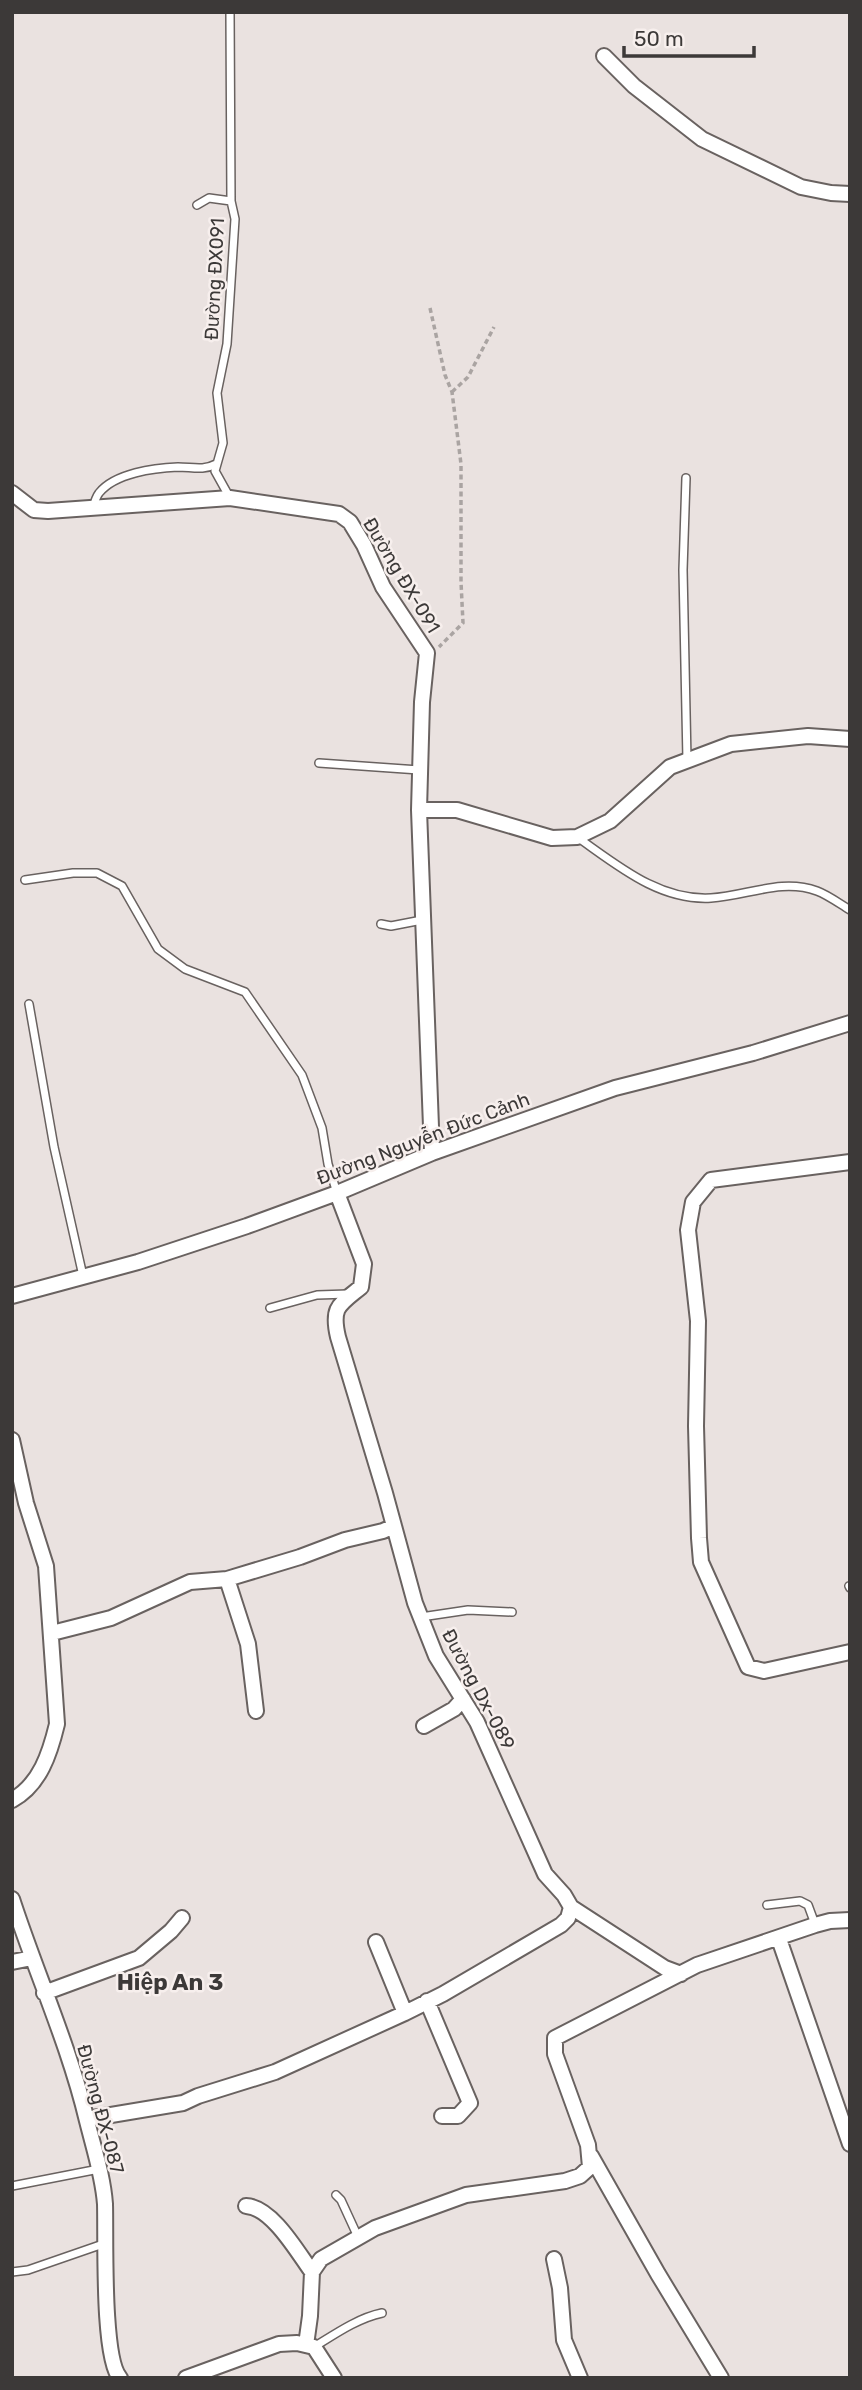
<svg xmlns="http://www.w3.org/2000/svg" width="862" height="2390" font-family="Rubik,sans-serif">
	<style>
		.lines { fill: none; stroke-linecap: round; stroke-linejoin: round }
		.service-casing { stroke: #696260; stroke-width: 10 }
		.minor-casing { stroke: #696260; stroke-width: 18 }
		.path { stroke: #aaa4a2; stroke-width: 3.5; stroke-dasharray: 5 3.5; stroke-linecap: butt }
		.service { stroke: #fff; stroke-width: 7 }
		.minor { stroke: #fff; stroke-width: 14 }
		.labels { text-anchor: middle; stroke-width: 5; stroke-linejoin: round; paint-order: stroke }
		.street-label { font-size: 19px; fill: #3c3938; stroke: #f7efed }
		.quarter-label { font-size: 23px; font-weight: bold; fill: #3c3938; stroke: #f7efed }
	</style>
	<rect width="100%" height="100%" fill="#eae2e0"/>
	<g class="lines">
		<defs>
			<path id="service" d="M197 205 209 198 231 201
				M686 478 683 570 687 760
				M230 498 215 471 223 443 217 393 227 344 235 219 231 201 230 12
				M93 508C94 504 96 497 99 493 115 473 154 468 178 467 192 467 203 471 216 464
				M319 763 419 770
				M577 837C617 865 659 901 711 898 747 896 781 878 817 891 828 895 840 904 850 910
				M25 880 73 873H97L122 886 158 949 185 969 245 992 302 1075 322 1128 328 1164 337 1193
				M381 924 391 926 422 920
				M29 1004 54 1147 83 1276
				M270 1308 317 1295 348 1294
				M849 1586 850 1588
				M421 1617 468 1610 512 1612
				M767 1905 800 1901 808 1905 815 1924
				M12 2186 99 2169
				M336 2195 341 2200 358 2237
				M12 2272 28 2270 106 2243
				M314 2347C335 2334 358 2318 382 2313"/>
			<path id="minor" d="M604 56 634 86 702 139 801 187 831 193 850 194
				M12 493 34 510 48 511 230 498 339 514 350 522 364 545 383 587 427 653 422 702 419 810 432 1153
				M419 810H457L552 838 577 837 610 821 670 767 731 744 808 736 850 739
				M850 1162 711 1180 693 1202 688 1230 698 1321 696 1426 699 1538 701 1562 748 1667 764 1671 850 1652
				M337 1193 364 1264 361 1287C339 1305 331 1307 338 1337L385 1493 415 1603 436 1656 477 1722 545 1874 564 1895 571 1907 665 1968 681 1974
				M12 1296 138 1262 247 1226 337 1193 432 1153 615 1088 753 1053 850 1023
				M12 1440 26 1503 46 1566 57 1724C50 1753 40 1785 12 1800
				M227 1579 248 1644 256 1711
				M52 1633 111 1618 190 1582 227 1579 300 1557 345 1540 383 1531 394 1526
				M424 1726 454 1709 463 1699
				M12 1899C36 1973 69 2045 87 2121 94 2149 103 2176 105 2204 106 2237 102 2358 120 2378
				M779 1939 850 2144
				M376 1942 405 2013
				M12 1962 32 1958
				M44 1993 139 1958 171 1931 182 1918
				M427 2001 470 2103 458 2116H442
				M87 2119 183 2103 198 2096 275 2072 405 2013 443 1994 561 1925 568 1918 571 1907
				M591 2156 658 2274 721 2378
				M246 2206C272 2207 298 2253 312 2272
				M554 2259 560 2288 564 2340 580 2378
				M306 2345 310 2316 312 2272 321 2259 375 2228 466 2195 565 2181 580 2176 590 2167 588 2145 555 2054V2038L697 1965 815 1925 830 1921 850 1920
				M186 2378 279 2344 297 2343 314 2347 334 2378"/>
		</defs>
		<!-- service casing -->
		<use href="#service" class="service-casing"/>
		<!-- minor casing -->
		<use href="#minor" class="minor-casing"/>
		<!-- path -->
		<path class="path" d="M430 308 445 375 452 392 461 464V582L463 623 439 647
			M452 392 468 377 494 327"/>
		<!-- service -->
		<use href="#service" class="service"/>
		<!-- minor -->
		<use href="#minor" class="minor"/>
	</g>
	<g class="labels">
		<!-- street labels -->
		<g class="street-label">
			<text transform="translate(214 279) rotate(-87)" y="7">Đường ĐX091</text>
			<text transform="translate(402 575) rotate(59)" y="7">Đường ĐX-091</text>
			<text transform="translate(423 1138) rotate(-21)" y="7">Đường Nguyễn Đức Cảnh</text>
			<text transform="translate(479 1689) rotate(62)" y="7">Đường Dx-089</text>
			<text transform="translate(101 2109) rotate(75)" y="7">Đường ĐX-087</text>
		</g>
		<!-- quarter labels -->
		<g class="quarter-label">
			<text x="170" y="1990">Hiệp An 3</text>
		</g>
	</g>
	<!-- border -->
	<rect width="862" height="2390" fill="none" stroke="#3c3938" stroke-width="28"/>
	<!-- scale -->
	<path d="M624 46v10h130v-10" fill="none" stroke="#3c3938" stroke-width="3.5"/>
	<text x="634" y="46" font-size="21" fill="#3c3938" stroke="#f7efed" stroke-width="5" paint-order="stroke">50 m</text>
</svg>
